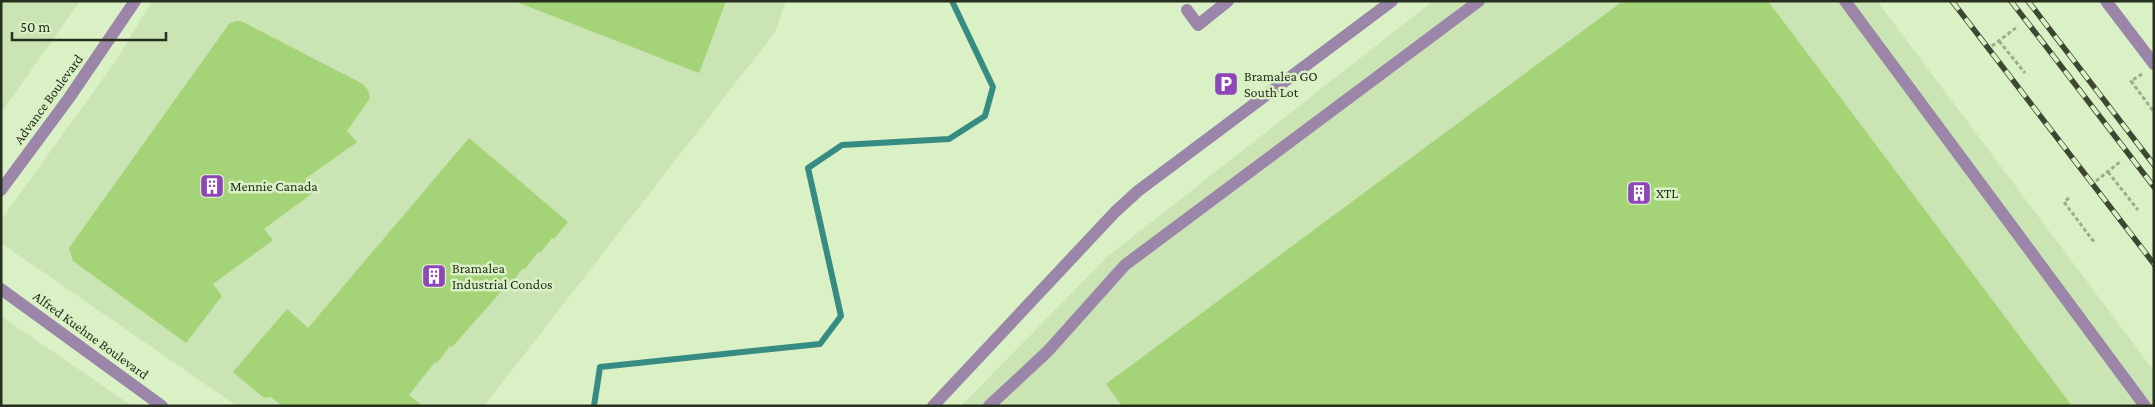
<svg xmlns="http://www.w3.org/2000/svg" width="2155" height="407" font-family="'Crimson Pro',serif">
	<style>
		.built { fill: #cae4b3 }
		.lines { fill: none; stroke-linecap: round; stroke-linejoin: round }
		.stream { stroke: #368b82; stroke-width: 6 }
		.building { fill: #a5d377 }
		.path { stroke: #9bae8b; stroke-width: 3; stroke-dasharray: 4 2.5; stroke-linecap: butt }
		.minor { stroke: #9b86aa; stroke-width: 12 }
		.rail-casing { stroke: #3d4733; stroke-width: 5.5 }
		.rail { stroke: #d9f1c5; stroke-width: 4; stroke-dasharray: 11; stroke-linecap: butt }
		.labels { text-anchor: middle; stroke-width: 5; stroke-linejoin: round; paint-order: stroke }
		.poi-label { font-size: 14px; fill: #272f1f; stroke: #d9f1c5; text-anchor: start }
		.street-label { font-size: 14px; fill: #272f1f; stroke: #d9f1c5 }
	</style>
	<rect width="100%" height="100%" fill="#d9f1c5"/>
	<!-- built -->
	<path class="built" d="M1 1H80L1 113Z
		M152 1H786L775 32 484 406H237L1 243V220L115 62Z
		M1433 1H1877L2154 371V406H961L1107 257Z
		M1 316 132 406H1Z"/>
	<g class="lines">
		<!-- stream -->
		<path class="stream" d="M594 406 600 367 820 344 841 316 808 168 842 145 949 139 985 116 993 87 952 1"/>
	</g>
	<!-- building -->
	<path class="building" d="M514 1H726L699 73Z
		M1623 1H1768L2072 406H1122L1106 384Z
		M235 21H241L363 84 368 90 370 98 347 131 357 142 305 179 314 192 264 229 273 240 213 284 222 296 186 343 73 261 69 248 229 24Z
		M469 138 568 222 554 239 552 238 540 253 538 252 525 269 523 268 510 285 508 284 452 347 450 346 437 363 435 362 409 395 423 406H282L271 397 264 398 233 372 287 309 308 328Z"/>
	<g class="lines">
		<!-- path -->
		<path class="path" d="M1999 41 2025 73
			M1992 46 2017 27
			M2142 74 2131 81 2154 112
			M2108 172 2138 210
			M2096 181 2120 162
			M2069 198 2064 202 2094 242"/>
		<!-- minor -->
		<path class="minor" d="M1845 1 2145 406
			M2106 1 2154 64
			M1187 10 1198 25 1228 1
			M1 190 69 98 135 1
			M1 289 162 406
			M933 406 1115 212 1138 191 1392 1
			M989 406 1048 351 1125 265 1479 1"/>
		<defs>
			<path id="rail" d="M1952 1 2154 264
				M2011 1 2154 187
				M2028 1 2154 165"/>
		</defs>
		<!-- rail casing -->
		<use href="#rail" class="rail-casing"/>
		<!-- rail -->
		<use href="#rail" class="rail"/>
	</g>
	<!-- icons -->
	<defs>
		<symbol id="parking-square" viewBox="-11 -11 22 22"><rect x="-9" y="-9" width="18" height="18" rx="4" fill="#8e46b9" stroke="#d9f1c5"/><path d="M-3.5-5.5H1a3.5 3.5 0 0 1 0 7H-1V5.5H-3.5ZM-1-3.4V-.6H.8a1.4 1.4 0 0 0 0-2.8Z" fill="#fff"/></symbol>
		<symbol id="building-square" viewBox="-11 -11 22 22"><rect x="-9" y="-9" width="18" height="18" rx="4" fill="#8e46b9" stroke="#d9f1c5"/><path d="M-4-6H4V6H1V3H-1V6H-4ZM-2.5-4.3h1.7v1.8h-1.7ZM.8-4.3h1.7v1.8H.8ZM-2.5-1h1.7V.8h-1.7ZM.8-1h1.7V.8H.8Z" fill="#fff"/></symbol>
	</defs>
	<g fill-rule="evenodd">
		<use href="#parking-square" x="1212" y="70" width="28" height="28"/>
		<use href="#building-square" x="198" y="172" width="28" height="28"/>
		<use href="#building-square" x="1625" y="179" width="28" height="28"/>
		<use href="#building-square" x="420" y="262" width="28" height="28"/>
	</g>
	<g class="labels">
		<!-- poi labels -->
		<g class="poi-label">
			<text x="1244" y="81">Bramalea GO<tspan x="1244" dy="16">South Lot</tspan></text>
			<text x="230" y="191">Mennie Canada</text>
			<text x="1656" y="198">XTL</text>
			<text x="452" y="273">Bramalea<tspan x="452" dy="16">Industrial Condos</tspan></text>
		</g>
		<!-- street labels -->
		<g class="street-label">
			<text transform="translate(48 99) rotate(-54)" y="5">Advance Boulevard</text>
			<text transform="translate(91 335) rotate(36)" y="5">Alfred Kuehne Boulevard</text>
		</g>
	</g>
	<!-- border -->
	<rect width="2155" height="407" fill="none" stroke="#272f1f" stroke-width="5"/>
	<!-- scale -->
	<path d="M12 32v8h154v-8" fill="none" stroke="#272f1f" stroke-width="2.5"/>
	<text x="20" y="32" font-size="15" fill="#272f1f" stroke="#d9f1c5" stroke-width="4" paint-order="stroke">50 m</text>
</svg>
